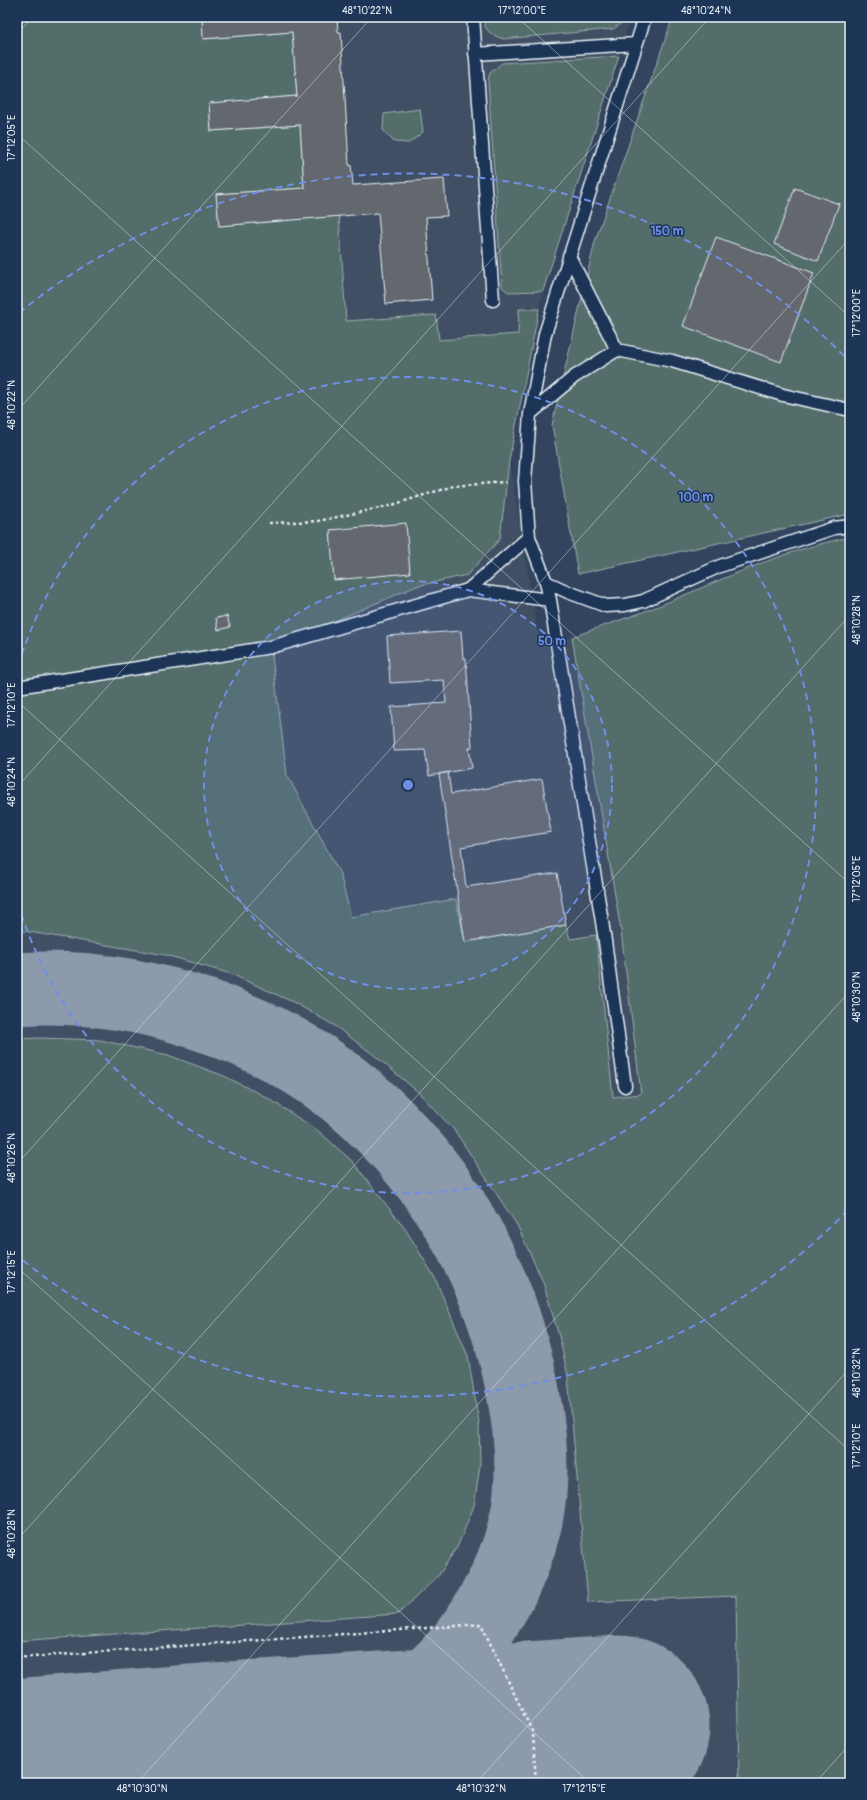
<svg xmlns="http://www.w3.org/2000/svg" width="867" height="1800" font-family="Pangolin,sans-serif">
	<style>
		.built { fill: #414f63 }
		.green { fill: #526d6a; stroke: #9dafb1 }
		.lines { fill: none; stroke-linecap: round; stroke-linejoin: round }
		.taxiway { stroke: #8d9aab; stroke-width: 73 }
		.runway { stroke: #8d9aab; stroke-width: 183 }
		.building { fill: #64686e; stroke: #e8f1f8 }
		.lane-casing { stroke: #e8f1f8; stroke-width: 15 }
		.path { stroke: #e8f1f8; stroke-width: 2.5; stroke-dasharray: 3 3; stroke-linecap: butt }
		.lane { stroke: #1d3557; stroke-width: 12 }
		.ticks { fill: none; stroke: #e8f1f8; stroke-width: 1; stroke-opacity: 0.45 }
		.ring { fill: none; stroke: #6e8fe5; stroke-width: 2; stroke-dasharray: 7 5 }
		.centre { fill: #6e8fe5; stroke: #1d3557; stroke-width: 2 }
		.ring-label { font-size: 12px; text-anchor: middle; font-weight: bold; fill: #6e8fe5; stroke: #1d3557; stroke-width: 3; stroke-linejoin: round; paint-order: stroke }
		.neatline { fill: none; stroke: #e8f1f8; stroke-width: 1.5 }
		.ticks-label { font-size: 10px; text-anchor: middle; fill: #e8f1f8 }
	</style>
	<rect width="100%" height="100%" fill="#32445e"/>
	<filter id="ink" filterUnits="userSpaceOnUse"><feTurbulence type="fractalNoise" baseFrequency=".025" numOctaves="2"/><feDisplacementMap in="SourceGraphic" scale="8" xChannelSelector="R" yChannelSelector="G"/><feConvolveMatrix kernelMatrix="1 2 1 2 8 2 1 2 1" color-interpolation-filters="sRGB"/></filter>
	<g filter="url(#ink)">
		<!-- built -->
		<path class="built" d="M17 17H631L543 291 509 461 540 645 572 637 659 606 752 566 833 540 850 537V1783H17Z"/>
		<!-- green -->
		<path class="green" d="M17 17H202L204 39 292 32 297 96 209 104 211 131 300 125 304 188 216 194 219 226 339 216 346 321 436 315 439 340 518 334 519 309H539L509 461 500 539 467 575 417 586 271 648 287 775 340 874 351 917 456 899 465 942 566 925 570 939 596 935 613 1097 641 1094 621 931 572 637C601 626 632 617 661 605 723 579 784 550 850 537V1783H739L736 1596 588 1602 568 1376 559 1336 543 1282 517 1225 455 1131 417 1091 374 1055 335 1026 293 1002 231 974 166 955 17 930Z
			M484 17H631L613 29 503 39C491 34 484 32 484 17Z
			M673 17H850V514L578 574 552 425 595 241Z
			M619 56 543 291 508 292 502 287 488 81 490 73 502 63Z
			M420 109 423 132 409 143 394 142 383 130 384 114Z
			M38 1038 100 1040 168 1055 224 1076 266 1097 317 1130 353 1162 406 1230 435 1278 468 1356 479 1423 480 1465 474 1506 458 1545 439 1575 398 1614 17 1641V1039Z"/>
		<g class="lines">
			<!-- taxiway -->
			<path class="taxiway" d="M17 989C141 981 276 1026 368 1110 451 1187 502 1281 523 1392 531 1434 535 1478 526 1520 519 1551 507 1580 491 1607 449 1681 390 1720 309 1742L17 1764"/>
			<!-- runway -->
			<path class="runway" d="M17 1770 217 1754 618 1727"/>
		</g>
		<!-- building -->
		<path class="building" d="M202 17H337L338 32H341L349 165H351L353 185 444 179 447 216 426 217 432 300 386 304 378 213 219 226 216 194 304 188 300 125 211 131 209 103 297 96 292 32 203 39Z
			M795 188 839 204 818 261 774 244Z
			M716 237 814 273 781 362 683 326Z
			M406 523 410 573 334 580 330 530Z
			M227 616 230 627 218 630 216 618Z
			M461 631 463 658H466L472 747 469 748 472 768 429 776 425 750 394 751 391 707 446 703 444 680 390 683 387 636Z
			M448 772 451 794 542 779 551 832 461 847 466 887 557 873 566 925 465 942 439 774Z"/>
		<g class="lines">
			<defs>
				<path id="lane" d="M473 17 493 300
					M475 54 636 44
					M569 256 617 350 672 361 783 395 850 410
					M617 350 574 377 530 414 545 334 645 17
					M530 414 525 481 529 537 546 582 550 600 604 934 625 1086
					M529 537 468 590 550 600
					M546 582 568 592 606 606 625 605 643 601 720 566 834 528 850 526
					M17 687 271 647 468 590"/>
			</defs>
			<!-- lane casing -->
			<use href="#lane" class="lane-casing"/>
			<!-- path -->
			<path class="path" d="M269 523 318 521 389 506 453 486 506 482
				M17 1658 481 1624 533 1733 536 1783"/>
			<!-- lane -->
			<use href="#lane" class="lane"/>
		</g>
	</g>
	<!-- ticks -->
	<path class="ticks" d="M517 17 850 317M17 34 33 17M17 134 850 884M17 411 372 17M17 701 850 1451M17 787 710 17M17 1164 850 238M17 1267 590 1783M17 1540 850 615M137 1783 850 991M476 1783 850 1368M815 1783 850 1744"/>
	<!-- distance rings -->
	<circle cx="408" cy="785" r="204" fill="#6e8fe5" fill-opacity=".12"/>
	<g class="ring">
		<circle cx="408" cy="785" r="204"/>
		<path d="M18 666A408 408 0 1 1 18 904"/>
		<path d="M848 1210A612 612 0 0 1 19 1257M19 313A612 612 0 0 1 848 360"/>
	</g>
	<circle cx="408" cy="785" r="6" class="centre"/>
	<g class="ring-label">
		<text x="667" y="235">150 m</text>
		<text x="696" y="501">100 m</text>
		<text x="552" y="645">50 m</text>
	</g>
	<!-- margin -->
	<rect width="867" height="1800" fill="none" stroke="#1d3557" stroke-width="44"/>
	<rect x="22" y="22" width="823" height="1756" class="neatline"/>
	<g class="ticks-label">
		<text x="367" y="14">48°10'22"N</text>
		<text x="522" y="14">17°12'00"E</text>
		<text x="706" y="14">48°10'24"N</text>
		<text transform="translate(11 138) rotate(-90)" y="4">17°12'05"E</text>
		<text transform="translate(856 313) rotate(-90)" y="4">17°12'00"E</text>
		<text transform="translate(11 405) rotate(-90)" y="4">48°10'22"N</text>
		<text transform="translate(856 620) rotate(-90)" y="4">48°10'28"N</text>
		<text transform="translate(11 705) rotate(-90)" y="4">17°12'10"E</text>
		<text transform="translate(11 782) rotate(-90)" y="4">48°10'24"N</text>
		<text transform="translate(856 879) rotate(-90)" y="4">17°12'05"E</text>
		<text transform="translate(856 997) rotate(-90)" y="4">48°10'30"N</text>
		<text transform="translate(11 1158) rotate(-90)" y="4">48°10'26"N</text>
		<text transform="translate(11 1272) rotate(-90)" y="4">17°12'15"E</text>
		<text transform="translate(856 1373) rotate(-90)" y="4">48°10'32"N</text>
		<text transform="translate(856 1446) rotate(-90)" y="4">17°12'10"E</text>
		<text transform="translate(11 1534) rotate(-90)" y="4">48°10'28"N</text>
		<text x="142" y="1792">48°10'30"N</text>
		<text x="481" y="1792">48°10'32"N</text>
		<text x="584" y="1792">17°12'15"E</text>
	</g>
</svg>
